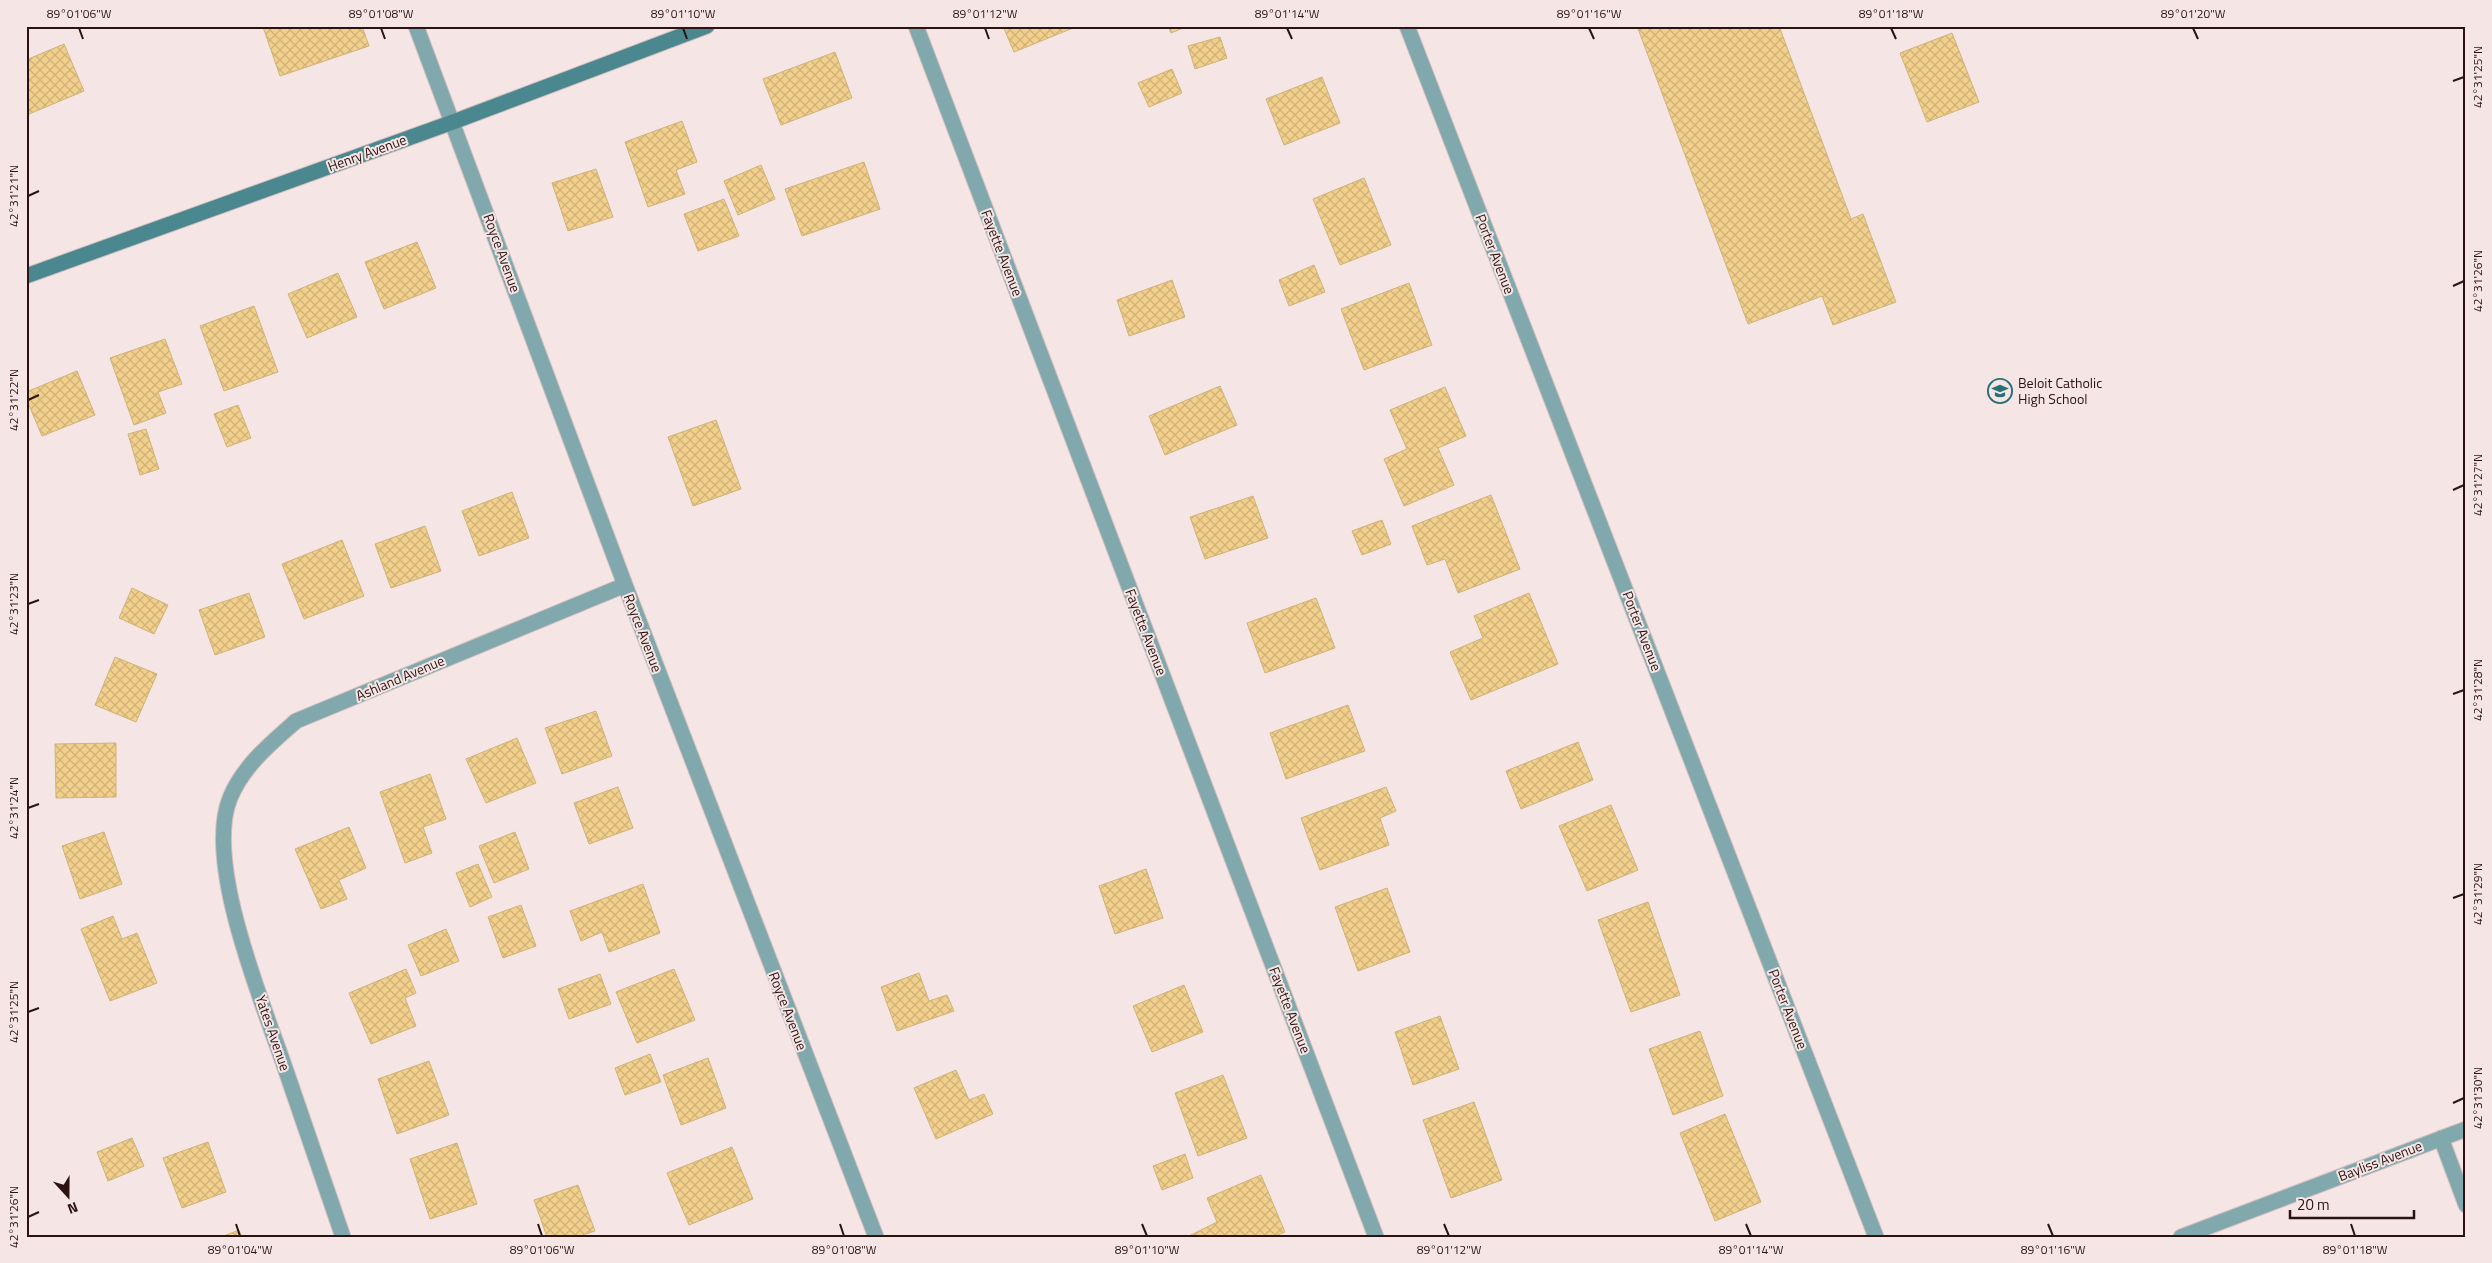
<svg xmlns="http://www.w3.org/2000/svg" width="2492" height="1263" font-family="'Titillium Web',sans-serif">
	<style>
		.building { fill: url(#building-cross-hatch); stroke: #cfb37a }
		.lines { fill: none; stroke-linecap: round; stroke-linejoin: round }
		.street-casing { stroke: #d1c0bf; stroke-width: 17 }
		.secondary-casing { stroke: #d1c0bf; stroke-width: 17 }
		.street { stroke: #81a8ac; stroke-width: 15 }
		.secondary { stroke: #4a878e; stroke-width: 15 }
		.ticks { fill: none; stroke: #2b1311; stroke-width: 2 }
		.labels { text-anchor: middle; stroke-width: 4; stroke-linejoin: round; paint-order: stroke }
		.street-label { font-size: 14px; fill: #2b1311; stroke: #f5e6e5 }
		.poi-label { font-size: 14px; fill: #2b1311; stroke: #f5e6e5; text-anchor: start }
		.neatline { fill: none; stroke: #2b1311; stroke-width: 2 }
		.ticks-label { font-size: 12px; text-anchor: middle; fill: #2b1311 }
	</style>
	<defs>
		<pattern id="building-cross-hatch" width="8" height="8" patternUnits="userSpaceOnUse" patternTransform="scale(1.25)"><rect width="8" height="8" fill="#f2d08c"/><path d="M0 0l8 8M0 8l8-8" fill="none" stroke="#d0b278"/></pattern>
	</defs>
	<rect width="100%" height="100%" fill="#f5e6e5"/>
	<!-- building -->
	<path class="building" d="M362 26 369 46 280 76 263 27Z
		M1003 26H1072L1073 28 1014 52Z
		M1168 26H1188L1171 33Z
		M1637 26H1779L1851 219 1863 214 1896 302 1833 325 1822 296 1748 324Z
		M1952 33 1979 102 1927 122 1900 53Z
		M1220 37 1227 58 1195 69 1188 46Z
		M64 44 84 91 29 114 26 107V60Z
		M835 52 852 98 781 125 763 79Z
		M1172 69 1182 93 1149 107 1138 83Z
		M1322 77 1340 123 1284 145 1266 99Z
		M682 121 697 162 676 170 685 194 648 207 625 142Z
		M864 162 880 209 802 236 785 189Z
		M761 165 775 199 738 215 724 181Z
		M596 169 613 217 568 231 552 183Z
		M1364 178 1391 245 1340 265 1313 199Z
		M724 199 739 236 698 251 684 214Z
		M417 242 436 288 384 309 365 262Z
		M1314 265 1325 292 1289 306 1279 280Z
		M338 273 357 317 307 338 288 294Z
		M1172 280 1185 317 1129 336 1117 300Z
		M1409 283 1432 345 1364 370 1341 309Z
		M254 306 278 372 224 391 200 326Z
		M165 339 182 384 158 392 166 413 134 425 110 358Z
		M77 371 95 415 42 436 26 398V392Z
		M1220 386 1237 425 1165 455 1149 416Z
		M1445 387 1466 436 1438 448 1454 485 1404 506 1384 459 1407 449 1390 410Z
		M238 405 251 438 227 447 214 414Z
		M716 420 741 489 693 506 668 437Z
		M146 429 159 469 140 475 128 434Z
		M512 492 529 538 479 556 462 511Z
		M1491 495 1520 569 1458 593 1445 559 1427 565 1412 526Z
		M1253 496 1268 538 1205 559 1190 517Z
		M1382 520 1391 544 1362 555 1352 531Z
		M425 526 441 571 391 588 375 544Z
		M342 540 364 596 304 619 282 564Z
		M132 588 168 605 154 634 119 618Z
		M249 593 265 637 215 655 199 610Z
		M1529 593 1558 664 1471 700 1450 652 1483 638 1474 616Z
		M1316 598 1335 648 1265 673 1247 623Z
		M115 657 157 674 136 722 95 705Z
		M1348 705 1365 751 1286 779 1270 733Z
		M596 711 612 756 562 774 545 728Z
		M517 738 536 783 486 803 466 759Z
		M1578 742 1593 780 1521 809 1506 771Z
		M116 743V797L56 798 55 744Z
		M430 774 446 819 423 827 432 853 405 863 380 792Z
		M618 787 633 828 589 844 574 803Z
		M1386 787 1396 811 1380 818 1389 845 1320 870 1301 818Z
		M1611 805 1638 870 1587 891 1559 826Z
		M349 827 366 868 339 880 347 899 321 909 295 849Z
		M104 832 122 884 80 899 62 846Z
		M515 832 529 869 494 883 479 846Z
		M478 864 492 897 470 907 456 873Z
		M1146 869 1163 918 1115 934 1099 886Z
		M643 884 660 933 609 952 602 932 581 941 570 911Z
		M1387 888 1410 952 1358 971 1335 907Z
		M1648 902 1680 995 1631 1012 1598 920Z
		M521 905 536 946 503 958 488 917Z
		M113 916 122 939 137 933 157 983 110 1001 81 929Z
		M446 929 459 961 421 976 408 945Z
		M406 969 416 993 405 998 416 1026 371 1044 349 993Z
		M674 969 695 1020 637 1043 616 992Z
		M919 973 929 1001 947 995 954 1011 897 1031 881 987Z
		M600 974 611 1004 569 1019 558 989Z
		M1184 985 1203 1032 1152 1052 1133 1006Z
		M1440 1016 1459 1069 1413 1085 1395 1032Z
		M1700 1031 1723 1096 1673 1115 1649 1049Z
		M650 1054 661 1082 625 1095 615 1068Z
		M708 1058 726 1108 681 1125 663 1075Z
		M429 1061 449 1115 397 1134 378 1079Z
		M956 1070 969 1100 984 1094 993 1114 936 1139 914 1088Z
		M1223 1075 1247 1138 1198 1156 1175 1093Z
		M1474 1102 1502 1180 1451 1198 1423 1120Z
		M1725 1114 1761 1202 1715 1221 1680 1133Z
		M132 1138 144 1166 108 1181 97 1152Z
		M208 1142 226 1192 182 1208 163 1158Z
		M457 1143 477 1204 430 1219 410 1159Z
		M732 1147 753 1199 689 1225 667 1173Z
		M1185 1154 1193 1178 1162 1190 1153 1166Z
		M1261 1175 1285 1232 1273 1237H1187L1217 1222 1207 1198Z
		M578 1185 595 1231 577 1237H547L534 1200Z
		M239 1230 242 1237H221Z"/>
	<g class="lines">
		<defs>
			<path id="street" d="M416 26 625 585 876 1237
				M916 26 1376 1237
				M1407 26 1876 1237
				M2441 1138 2466 1205
				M343 1237C323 1179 303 1122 284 1065 262 1001 204 862 230 798 243 766 271 743 296 721L625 585
				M2181 1237 2466 1129"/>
			<path id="secondary" d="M26 276 453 122 707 26"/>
		</defs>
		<!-- street casing -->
		<use href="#street" class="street-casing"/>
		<!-- secondary casing -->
		<use href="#secondary" class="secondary-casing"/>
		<!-- street -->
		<use href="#street" class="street"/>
		<!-- secondary -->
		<use href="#secondary" class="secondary"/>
	</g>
	<!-- ticks -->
	<path class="ticks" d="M79 28 83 39M381 28 385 39M683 28 687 39M985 28 989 39M1287 28 1292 39M1589 28 1594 39M1891 28 1896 39M2193 28 2198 39M2453 81 2464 77M28 196 39 191M2453 286 2464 281M28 400 39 395M2453 490 2464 485M28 604 39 600M2453 694 2464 690M28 808 39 804M2453 898 2464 894M28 1012 39 1008M2453 1103 2464 1098M28 1217 39 1212M236 1224 240 1236M538 1224 542 1236M840 1224 844 1236M1142 1224 1147 1236M1444 1224 1449 1236M1746 1224 1751 1236M2048 1224 2053 1236M2351 1224 2355 1236"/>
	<!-- icons -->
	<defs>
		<symbol id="school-ring" viewBox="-11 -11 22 22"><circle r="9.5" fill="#f5e6e5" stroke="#267078" stroke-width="1.5"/><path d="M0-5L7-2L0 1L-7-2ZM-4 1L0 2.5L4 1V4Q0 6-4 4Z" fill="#267078"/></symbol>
	</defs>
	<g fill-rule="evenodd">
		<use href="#school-ring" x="1986" y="377" width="28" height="28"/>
	</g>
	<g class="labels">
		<!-- street labels -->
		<g class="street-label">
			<text transform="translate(367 153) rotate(-20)" y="5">Henry Avenue</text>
			<text transform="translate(502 253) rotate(70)" y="5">Royce Avenue</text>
			<text transform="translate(1002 253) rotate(69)" y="5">Fayette Avenue</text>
			<text transform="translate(1495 254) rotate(69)" y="5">Porter Avenue</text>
			<text transform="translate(1642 631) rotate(69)" y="5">Porter Avenue</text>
			<text transform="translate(1146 632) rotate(69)" y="5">Fayette Avenue</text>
			<text transform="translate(643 633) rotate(69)" y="5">Royce Avenue</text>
			<text transform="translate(400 678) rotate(-23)" y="5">Ashland Avenue</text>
			<text transform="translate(1788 1009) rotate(69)" y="5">Porter Avenue</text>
			<text transform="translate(1290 1010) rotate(69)" y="5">Fayette Avenue</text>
			<text transform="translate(788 1011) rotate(69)" y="5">Royce Avenue</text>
			<text transform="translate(273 1033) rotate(71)" y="5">Yates Avenue</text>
			<text transform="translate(2380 1161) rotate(-21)" y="5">Bayliss Avenue</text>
		</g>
		<!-- poi labels -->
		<g class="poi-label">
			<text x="2018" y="388">Beloit Catholic<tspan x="2018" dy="16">High School</tspan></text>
		</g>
	</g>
	<!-- border -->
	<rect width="2492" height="1263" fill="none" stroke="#f5e6e5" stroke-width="55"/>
	<!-- north arrow -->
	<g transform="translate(68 1196) rotate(159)" stroke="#f5e6e5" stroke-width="4" paint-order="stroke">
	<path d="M0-4L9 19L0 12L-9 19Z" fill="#2b1311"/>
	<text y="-8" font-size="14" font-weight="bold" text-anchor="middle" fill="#2b1311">N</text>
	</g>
	<!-- scale -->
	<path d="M2290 1210v8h124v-8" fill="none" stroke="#2b1311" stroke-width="2.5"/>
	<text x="2297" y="1210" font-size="15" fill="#2b1311" stroke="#f5e6e5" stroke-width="4" paint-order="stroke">20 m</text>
	<rect x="28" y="28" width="2436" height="1208" class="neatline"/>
	<g class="ticks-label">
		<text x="79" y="18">89°01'06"W</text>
		<text x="381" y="18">89°01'08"W</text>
		<text x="683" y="18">89°01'10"W</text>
		<text x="985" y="18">89°01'12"W</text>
		<text x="1287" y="18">89°01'14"W</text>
		<text x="1589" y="18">89°01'16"W</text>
		<text x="1891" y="18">89°01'18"W</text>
		<text x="2193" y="18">89°01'20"W</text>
		<text transform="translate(2478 77) rotate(-90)" y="4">42°31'25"N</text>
		<text transform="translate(14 196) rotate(-90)" y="4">42°31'21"N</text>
		<text transform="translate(2478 281) rotate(-90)" y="4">42°31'26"N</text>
		<text transform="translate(14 400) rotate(-90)" y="4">42°31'22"N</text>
		<text transform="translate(2478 485) rotate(-90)" y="4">42°31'27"N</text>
		<text transform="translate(14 604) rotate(-90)" y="4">42°31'23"N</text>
		<text transform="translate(2478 690) rotate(-90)" y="4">42°31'28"N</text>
		<text transform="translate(14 808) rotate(-90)" y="4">42°31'24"N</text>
		<text transform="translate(2478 894) rotate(-90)" y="4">42°31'29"N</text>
		<text transform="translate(14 1012) rotate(-90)" y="4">42°31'25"N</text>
		<text transform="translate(2478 1098) rotate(-90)" y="4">42°31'30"N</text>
		<text transform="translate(14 1217) rotate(-90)" y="4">42°31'26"N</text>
		<text x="240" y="1254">89°01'04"W</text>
		<text x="542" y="1254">89°01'06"W</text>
		<text x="844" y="1254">89°01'08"W</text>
		<text x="1147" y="1254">89°01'10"W</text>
		<text x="1449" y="1254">89°01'12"W</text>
		<text x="1751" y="1254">89°01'14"W</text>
		<text x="2053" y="1254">89°01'16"W</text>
		<text x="2355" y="1254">89°01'18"W</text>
	</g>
</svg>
